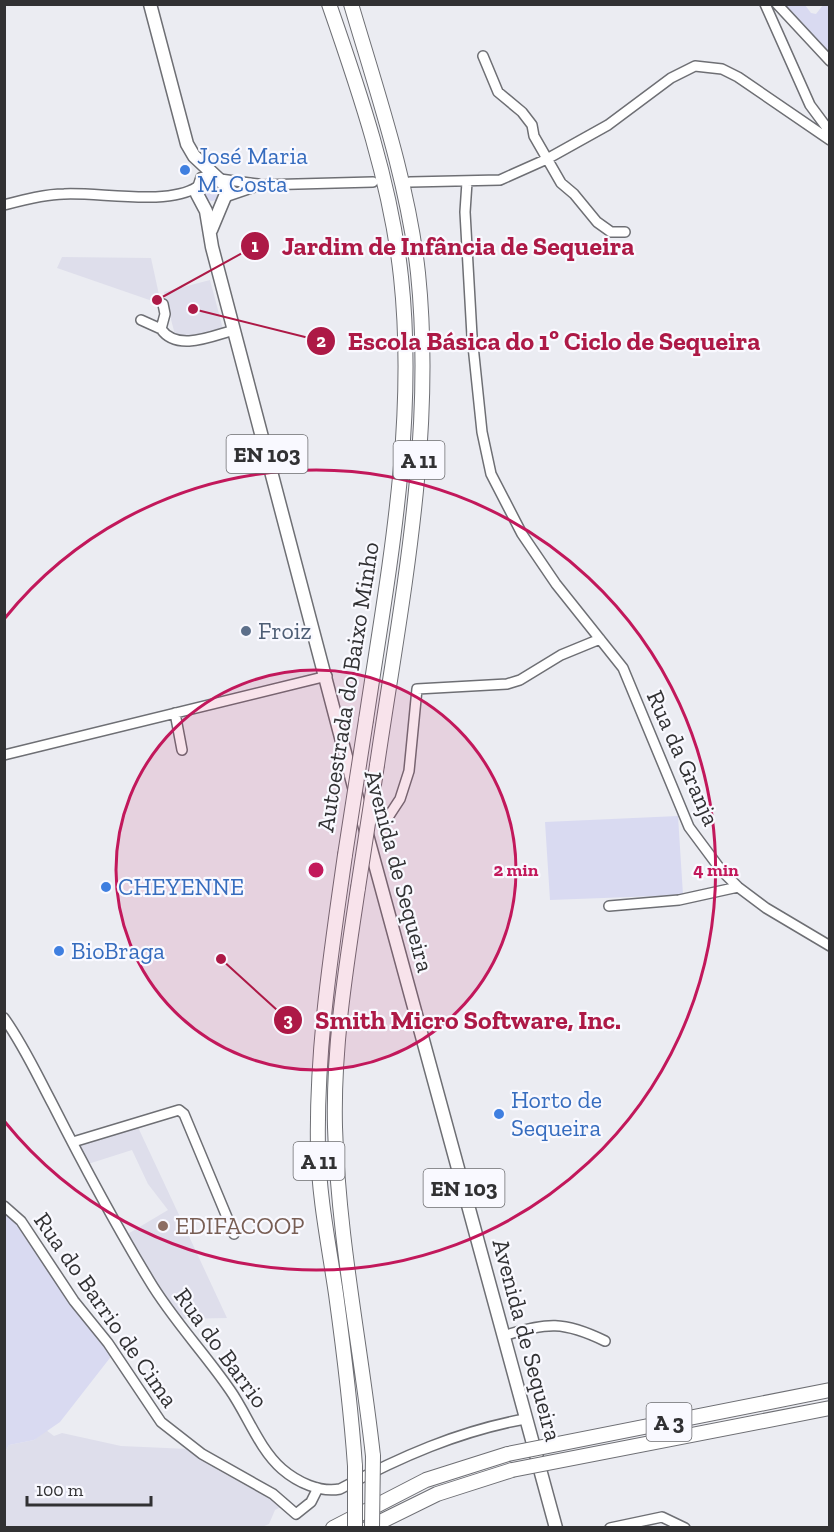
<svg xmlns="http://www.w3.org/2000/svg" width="834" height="1532" font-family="'Zilla Slab',serif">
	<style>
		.built { fill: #dedeeb }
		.green { fill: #d9daf1 }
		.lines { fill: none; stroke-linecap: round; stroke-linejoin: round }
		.minor-casing { stroke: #6e6f74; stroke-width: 12 }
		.major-casing { stroke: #6e6f74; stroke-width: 15 }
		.highway-casing { stroke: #6e6f74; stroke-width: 16 }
		.minor { stroke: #fff; stroke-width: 9 }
		.major { stroke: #fff; stroke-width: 12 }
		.highway { stroke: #fff; stroke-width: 14 }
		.highway-bridge-casing { stroke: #6e6f74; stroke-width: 16; stroke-linecap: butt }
		.highway-bridge { stroke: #fff; stroke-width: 14 }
		.ring { fill: none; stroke: #c2185b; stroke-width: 3 }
		.shop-dot { fill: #3f7fe0; stroke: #f9f9ff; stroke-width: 2 }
		.service-dot { fill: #5c6f8a; stroke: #f9f9ff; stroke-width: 2 }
		.education-dot { fill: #8d6e63; stroke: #f9f9ff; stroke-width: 2 }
		.labels { text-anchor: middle; stroke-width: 4.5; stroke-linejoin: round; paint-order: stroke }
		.shield { fill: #f9f9ff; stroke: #6d6d70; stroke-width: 1.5 }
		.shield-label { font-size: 22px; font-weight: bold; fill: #313133 }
		.shop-label { font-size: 24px; fill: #366cbe; stroke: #f9f9ff; text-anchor: start }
		.service-label { font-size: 24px; fill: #4e5e75; stroke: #f9f9ff; text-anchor: start }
		.street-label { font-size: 24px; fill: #313133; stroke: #f9f9ff }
		.education-label { font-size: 24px; fill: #785e54; stroke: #f9f9ff; text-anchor: start }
		.centre { fill: #c2185b; stroke: #f9f9ff; stroke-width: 3 }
		.ring-label { font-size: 18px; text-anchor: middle; font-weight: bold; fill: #c2185b; stroke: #f9f9ff; stroke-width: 4.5; stroke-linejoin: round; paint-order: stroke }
		.leader { fill: none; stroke: #ad1946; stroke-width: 2 }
		.callout-dot { fill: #ad1946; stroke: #f9f9ff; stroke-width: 2 }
		.mark-label { font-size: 18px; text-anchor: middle; font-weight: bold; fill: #fff }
		.callout-label { font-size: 26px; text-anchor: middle; font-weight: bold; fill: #ad1946; stroke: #f9f9ff; stroke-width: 4.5; stroke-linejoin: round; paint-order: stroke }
	</style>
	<rect width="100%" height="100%" fill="#ebecf2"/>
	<!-- built -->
	<path class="built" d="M62 257 151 258 161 304 57 268Z
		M210 280 223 329 189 338 175 335 164 292Z
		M136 1123 180 1217 227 1318 177 1319 126 1235 168 1210 148 1184 132 1150 88 1164 78 1141Z
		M46 1430 54 1436 62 1433 121 1446 189 1449 218 1470 283 1506 275 1510 269 1524 262 1527 5 1528V1452L9 1445 34 1440Z"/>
	<!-- green -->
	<path class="green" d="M782 5H805L811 13 816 14 823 5H829V58Z
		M203 192a9 9 0 1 1 18 0a9 9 0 1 1-18 0Z
		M678 816 683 895 550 900 545 822Z
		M5 1213 14 1221 74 1308 113 1354 60 1422 34 1440 9 1445 5 1452Z"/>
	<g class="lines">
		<defs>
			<path id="minor" d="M765 4 810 105 830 132
				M777 4 830 61
				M483 56 498 92 522 112 532 125 534 136 561 183 574 194 597 222 611 232H625
				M220 179 258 184
				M410 182 500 180 547 159 608 125 671 78 695 66 722 69 738 77 830 140
				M467 182 465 212 472 336 482 432 491 474 522 534 556 584 623 668 689 827 721 870 738 887 766 908 830 946
				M225 197 260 185 373 182
				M4 205C23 200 45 194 64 194 99 192 168 206 197 187
				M163 304 165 314 161 329C177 352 212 336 234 330
				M141 320 161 329
				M175 713 182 750
				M4 755 327 676
				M383 825 400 799 409 771 417 689 507 684 520 680 561 655 600 639
				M609 906 679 900 738 887
				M4 1018C24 1046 37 1075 53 1105 83 1164 115 1224 149 1280 172 1319 204 1352 230 1390 247 1414 259 1449 282 1469 297 1482 320 1493 340 1489 400 1457 459 1431 525 1419
				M73 1142 179 1110 184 1114 234 1234
				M4 1206 21 1221 74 1301 108 1343 161 1422 202 1454 273 1494 296 1514 311 1502 318 1488
				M503 1336C547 1322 564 1321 605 1341
				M610 1528 662 1517 685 1528"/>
			<path id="major" d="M150 4 187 144 194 156 226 186V194L211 230
				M215 177 202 179 197 194 206 211 212 247 354 787 556 1528"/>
			<path id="highway" d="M329 4C360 93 391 184 401 277 417 426 388 573 366 720
				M351 4C377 92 408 182 418 273 435 438 401 602 377 765
				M345 855C331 953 316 1050 318 1149 319 1198 329 1246 336 1294 344 1352 351 1409 355 1466
				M358 888C346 967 333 1047 335 1127 338 1238 361 1347 373 1456
				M333 1528 426 1480 508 1454
				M368 1528 437 1494 512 1470"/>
		</defs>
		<!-- minor casing -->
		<use href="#minor" class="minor-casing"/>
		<!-- major casing -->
		<use href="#major" class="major-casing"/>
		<!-- highway casing -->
		<use href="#highway" class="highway-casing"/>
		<!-- minor -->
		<use href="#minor" class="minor"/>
		<!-- major -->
		<use href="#major" class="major"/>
		<!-- highway -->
		<use href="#highway" class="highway"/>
		<defs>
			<path id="highway-bridge" d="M345 855 366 720
				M358 888 377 765
				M508 1454 830 1390
				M512 1470 830 1408
				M355 1528V1466
				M372 1528 373 1456"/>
		</defs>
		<!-- highway-bridge casing -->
		<use href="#highway-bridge" class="highway-bridge-casing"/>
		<!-- highway-bridge -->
		<use href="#highway-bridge" class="highway-bridge"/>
	</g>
	<!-- distance rings -->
	<circle cx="316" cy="870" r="200" fill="#c2185b" fill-opacity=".12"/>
	<g class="ring">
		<circle cx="316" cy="870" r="200"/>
		<path d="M5 618A400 400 0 1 1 5 1122"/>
	</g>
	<!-- markers -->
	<g class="shop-dot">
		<circle cx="185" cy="170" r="6"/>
		<circle cx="106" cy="887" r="6"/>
		<circle cx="59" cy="951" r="6"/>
		<circle cx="499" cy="1114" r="6"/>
	</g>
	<circle class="service-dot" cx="246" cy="631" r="6"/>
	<circle class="education-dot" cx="163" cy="1226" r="6"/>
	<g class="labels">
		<!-- shield labels -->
		<g class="shield">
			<rect x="226.5" y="435" width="81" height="38" rx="4.5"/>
			<rect x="393.5" y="441" width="51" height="38" rx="4.5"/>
			<rect x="293.5" y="1142" width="51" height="38" rx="4.5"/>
			<rect x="423.5" y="1169" width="81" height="38" rx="4.5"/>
			<rect x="646.5" y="1403" width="45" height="38" rx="4.5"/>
		</g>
		<g class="shield-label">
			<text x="267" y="462">EN 103</text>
			<text x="419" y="468">A 11</text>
			<text x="319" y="1169">A 11</text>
			<text x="464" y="1196">EN 103</text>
			<text x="669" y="1430">A 3</text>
		</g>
		<!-- shop labels -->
		<g class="shop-label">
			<text x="197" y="164">José Maria<tspan x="197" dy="28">M. Costa</tspan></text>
			<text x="118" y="895">CHEYENNE</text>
			<text x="71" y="959">BioBraga</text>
			<text x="511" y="1108">Horto de<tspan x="511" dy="28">Sequeira</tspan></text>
		</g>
		<!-- service labels -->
		<g class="service-label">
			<text x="258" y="639">Froiz</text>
		</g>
		<!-- street labels -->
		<g class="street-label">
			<text transform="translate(348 687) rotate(-81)" y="8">Autoestrada do Baixo Minho</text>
			<text transform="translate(683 758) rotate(66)" y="8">Rua da Granja</text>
			<text transform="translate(399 871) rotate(75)" y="8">Avenida de Sequeira</text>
			<text transform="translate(106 1310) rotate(55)" y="8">Rua do Barrio de Cima</text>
			<text transform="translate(527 1340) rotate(75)" y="8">Avenida de Sequeira</text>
			<text transform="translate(221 1348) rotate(54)" y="8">Rua do Barrio</text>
		</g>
		<!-- education labels -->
		<g class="education-label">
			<text x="175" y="1234">EDIFACOOP</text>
		</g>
	</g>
	<circle cx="316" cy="870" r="9" class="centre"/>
	<g class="ring-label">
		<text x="516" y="876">2 min</text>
		<text x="716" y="876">4 min</text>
	</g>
	<!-- callouts -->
	<path class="leader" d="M157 300L255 246M193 309L321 341M221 959L288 1020"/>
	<g class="callout-dot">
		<circle cx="157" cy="300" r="6"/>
		<circle cx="193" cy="309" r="6"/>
		<circle cx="221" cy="959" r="6"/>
		<circle cx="255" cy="246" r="15"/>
		<circle cx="321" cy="341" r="15"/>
		<circle cx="288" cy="1020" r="15"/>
	</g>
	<g class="mark-label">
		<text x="255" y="252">1</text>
		<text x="321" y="347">2</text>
		<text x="288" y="1026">3</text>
	</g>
	<g class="callout-label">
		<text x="458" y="255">Jardim de Infância de Sequeira</text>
		<text x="554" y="350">Escola Básica do 1º Ciclo de Sequeira</text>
		<text x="468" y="1029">Smith Micro Software, Inc.</text>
	</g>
	<!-- border -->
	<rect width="834" height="1532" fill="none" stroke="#313133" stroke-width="12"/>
	<!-- scale -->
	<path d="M27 1496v9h124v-9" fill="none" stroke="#313133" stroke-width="3"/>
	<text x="36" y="1496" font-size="18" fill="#313133" stroke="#f9f9ff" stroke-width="4.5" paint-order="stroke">100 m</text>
</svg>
